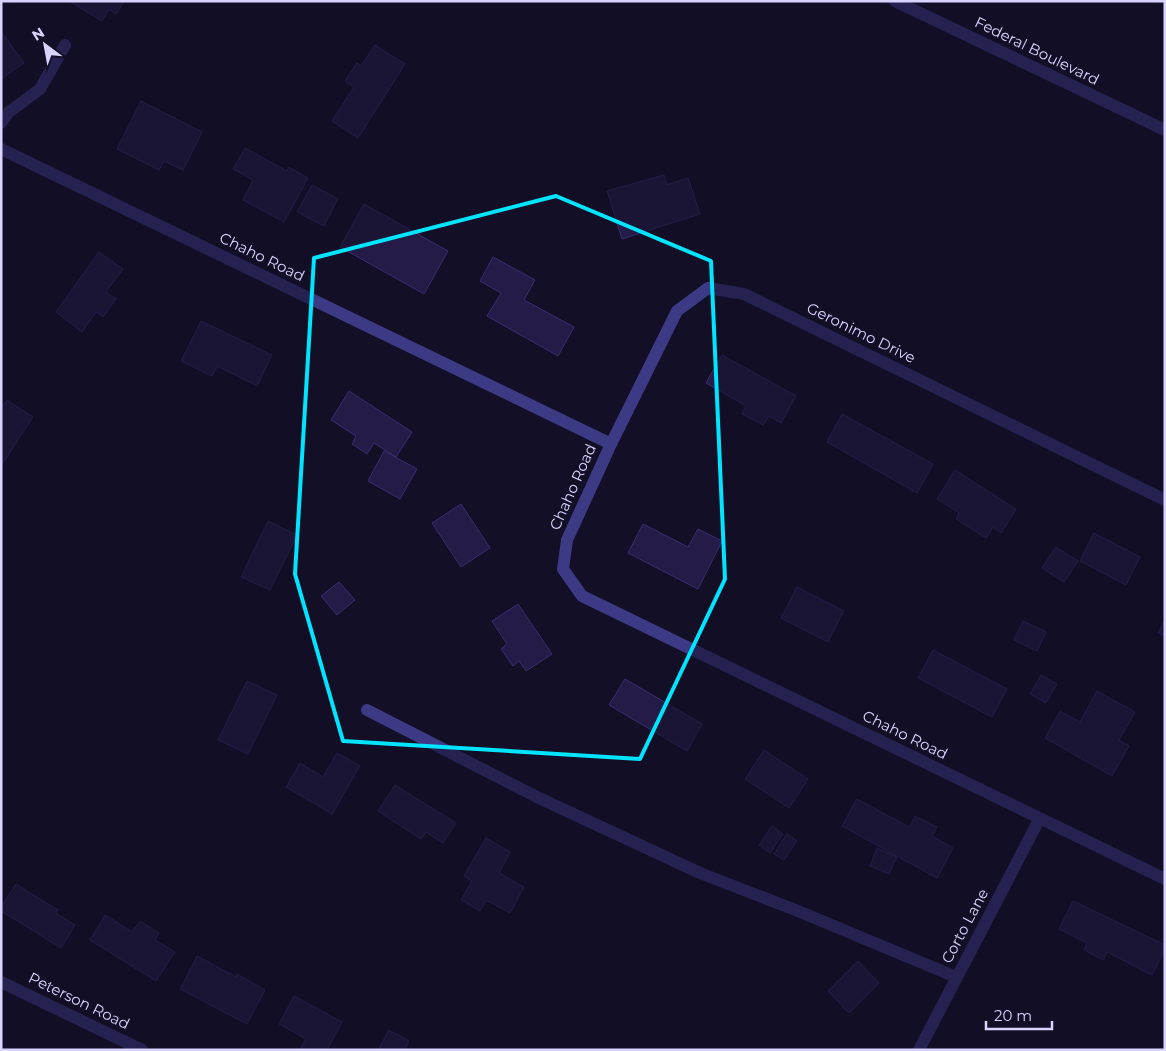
<svg xmlns="http://www.w3.org/2000/svg" width="1166" height="1051" font-family="Montserrat,sans-serif">
	<style>
		.building { fill: #241b47; stroke: #3b2d73 }
		.lines { fill: none; stroke-linecap: round; stroke-linejoin: round }
		.lane { stroke: #3d3a85; stroke-width: 12 }
		.street { stroke: #3d3a85; stroke-width: 12 }
		.marked { fill: none; stroke: #00e5ff; stroke-width: 4; stroke-linejoin: round }
		.labels { text-anchor: middle; stroke-width: 4; stroke-linejoin: round; paint-order: stroke }
		.street-label { font-size: 15px; fill: #d9d4ff; stroke: #130f26 }
	</style>
	<rect width="100%" height="100%" fill="#130f26"/>
	<!-- building -->
	<path class="building" d="M69 1H124L116 14 109 9 102 21Z
		M1 31 24 63 1 79Z
		M375 45 405 64 358 138 332 121 354 87 345 81 357 63 361 66Z
		M141 101 202 132 183 170 164 161 159 170 117 149Z
		M245 148 287 171 289 167 308 178 284 222 243 200 253 180 233 169Z
		M664 175 667 185 688 178 700 214 622 239 607 191Z
		M312 185 338 199 324 226 297 212Z
		M364 204 448 251 424 294 340 247Z
		M99 252 123 269 106 292 116 299 103 317 96 312 82 332 56 312Z
		M493 257 535 280 524 300 574 327 558 356 487 316 501 293 480 281Z
		M201 321 272 355 257 386 217 366 212 376 181 361Z
		M722 355 796 396 781 423 769 416 763 425 742 414 746 406 706 383Z
		M349 391 412 432 396 457 374 443 367 454 352 444 356 436 331 420Z
		M7 400 33 417 1 466V408Z
		M842 414 933 464 917 493 827 442Z
		M384 451 417 469 400 499 368 481Z
		M955 470 1016 509 1001 533 993 527 986 538 956 519 959 513 937 499Z
		M461 504 490 548 461 567 432 523Z
		M268 521 297 535 270 590 241 577Z
		M643 524 688 547 698 529 722 541 698 589 628 553Z
		M1094 533 1140 557 1126 585 1080 561Z
		M1056 547 1078 561 1064 582 1042 568Z
		M339 582 355 600 337 615 321 596Z
		M797 587 844 611 828 642 781 618Z
		M518 604 552 654 526 671 519 661 513 666 501 649 507 644 492 621Z
		M1165 619V636L1158 633Z
		M1023 621 1046 632 1037 651 1014 640Z
		M933 650 1007 689 992 717 918 678Z
		M1041 675 1057 684 1046 703 1030 694Z
		M625 679 702 724 687 751 609 705Z
		M247 681 277 695 248 754 218 740Z
		M1097 691 1135 712 1119 740 1129 746 1112 776 1045 738 1060 711 1080 722Z
		M764 750 808 779 789 808 745 779Z
		M337 753 360 766 332 814 286 787 300 763 323 777Z
		M395 785 456 823 443 843 426 832 421 839 378 811Z
		M857 799 909 827 915 816 937 827 932 836 953 848 937 878 842 826Z
		M772 826 783 834 770 853 759 845Z
		M787 834 797 841 784 860 774 854Z
		M486 838 510 852 499 873 524 887 510 913 486 900 480 911 461 900 472 881 464 876Z
		M877 848 897 857 889 874 870 866Z
		M16 884 58 910 56 913 75 925 61 948 1 911V907Z
		M1073 901 1165 945V949L1152 975 1107 952 1103 960 1084 950 1087 943 1059 929Z
		M105 915 132 932 140 921 159 933 155 940 175 952 156 981 90 940Z
		M197 956 236 977 237 974 265 990 247 1024 180 989Z
		M858 961 879 983 849 1013 828 991Z
		M294 996 342 1022 327 1050H300L306 1039 279 1024Z
		M389 1030 409 1041 405 1050H378Z"/>
	<g class="lines">
		<!-- lane -->
		<path class="lane" d="M1 123 9 112 40 89 65 45
			M367 710 539 798 700 873 798 911 956 977"/>
		<!-- street -->
		<path class="street" d="M895 1 1165 130
			M1 149 611 444
			M1165 500 744 294 708 288 677 311 611 444 567 540 563 569 582 596 1165 879
			M1 982 142 1050
			M919 1050 1040 818"/>
	</g>
	<!-- marked area -->
	<path d="M0 0H1166V1051H0ZM556 196 711 261 725 579 640 759 343 741 295 574 314 258Z" fill="#130f26" fill-opacity=".55" fill-rule="evenodd"/>
	<path class="marked" d="M556 196 711 261 725 579 640 759 343 741 295 574 314 258Z"/>
	<g class="labels">
		<!-- street labels -->
		<g class="street-label">
			<text transform="translate(1037 51) rotate(26)" y="5">Federal Boulevard</text>
			<text transform="translate(262 257) rotate(26)" y="5">Chaho Road</text>
			<text transform="translate(861 333) rotate(26)" y="5">Geronimo Drive</text>
			<text transform="translate(573 487) rotate(-66)" y="5">Chaho Road</text>
			<text transform="translate(905 735) rotate(26)" y="5">Chaho Road</text>
			<text transform="translate(965 926) rotate(-62)" y="5">Corto Lane</text>
			<text transform="translate(79 1001) rotate(26)" y="5">Peterson Road</text>
		</g>
	</g>
	<!-- border -->
	<rect width="1166" height="1051" fill="none" stroke="#d9d4ff" stroke-width="5"/>
	<!-- north arrow -->
	<g transform="translate(45 45) rotate(328)" stroke="#130f26" stroke-width="4" paint-order="stroke">
	<path d="M0-4L9 19L0 12L-9 19Z" fill="#d9d4ff"/>
	<text y="-8" font-size="14" font-weight="bold" text-anchor="middle" fill="#d9d4ff">N</text>
	</g>
	<!-- scale -->
	<path d="M986 1021v8h66v-8" fill="none" stroke="#d9d4ff" stroke-width="2.5"/>
	<text x="994" y="1021" font-size="15" fill="#d9d4ff" stroke="#130f26" stroke-width="4" paint-order="stroke">20 m</text>
</svg>
